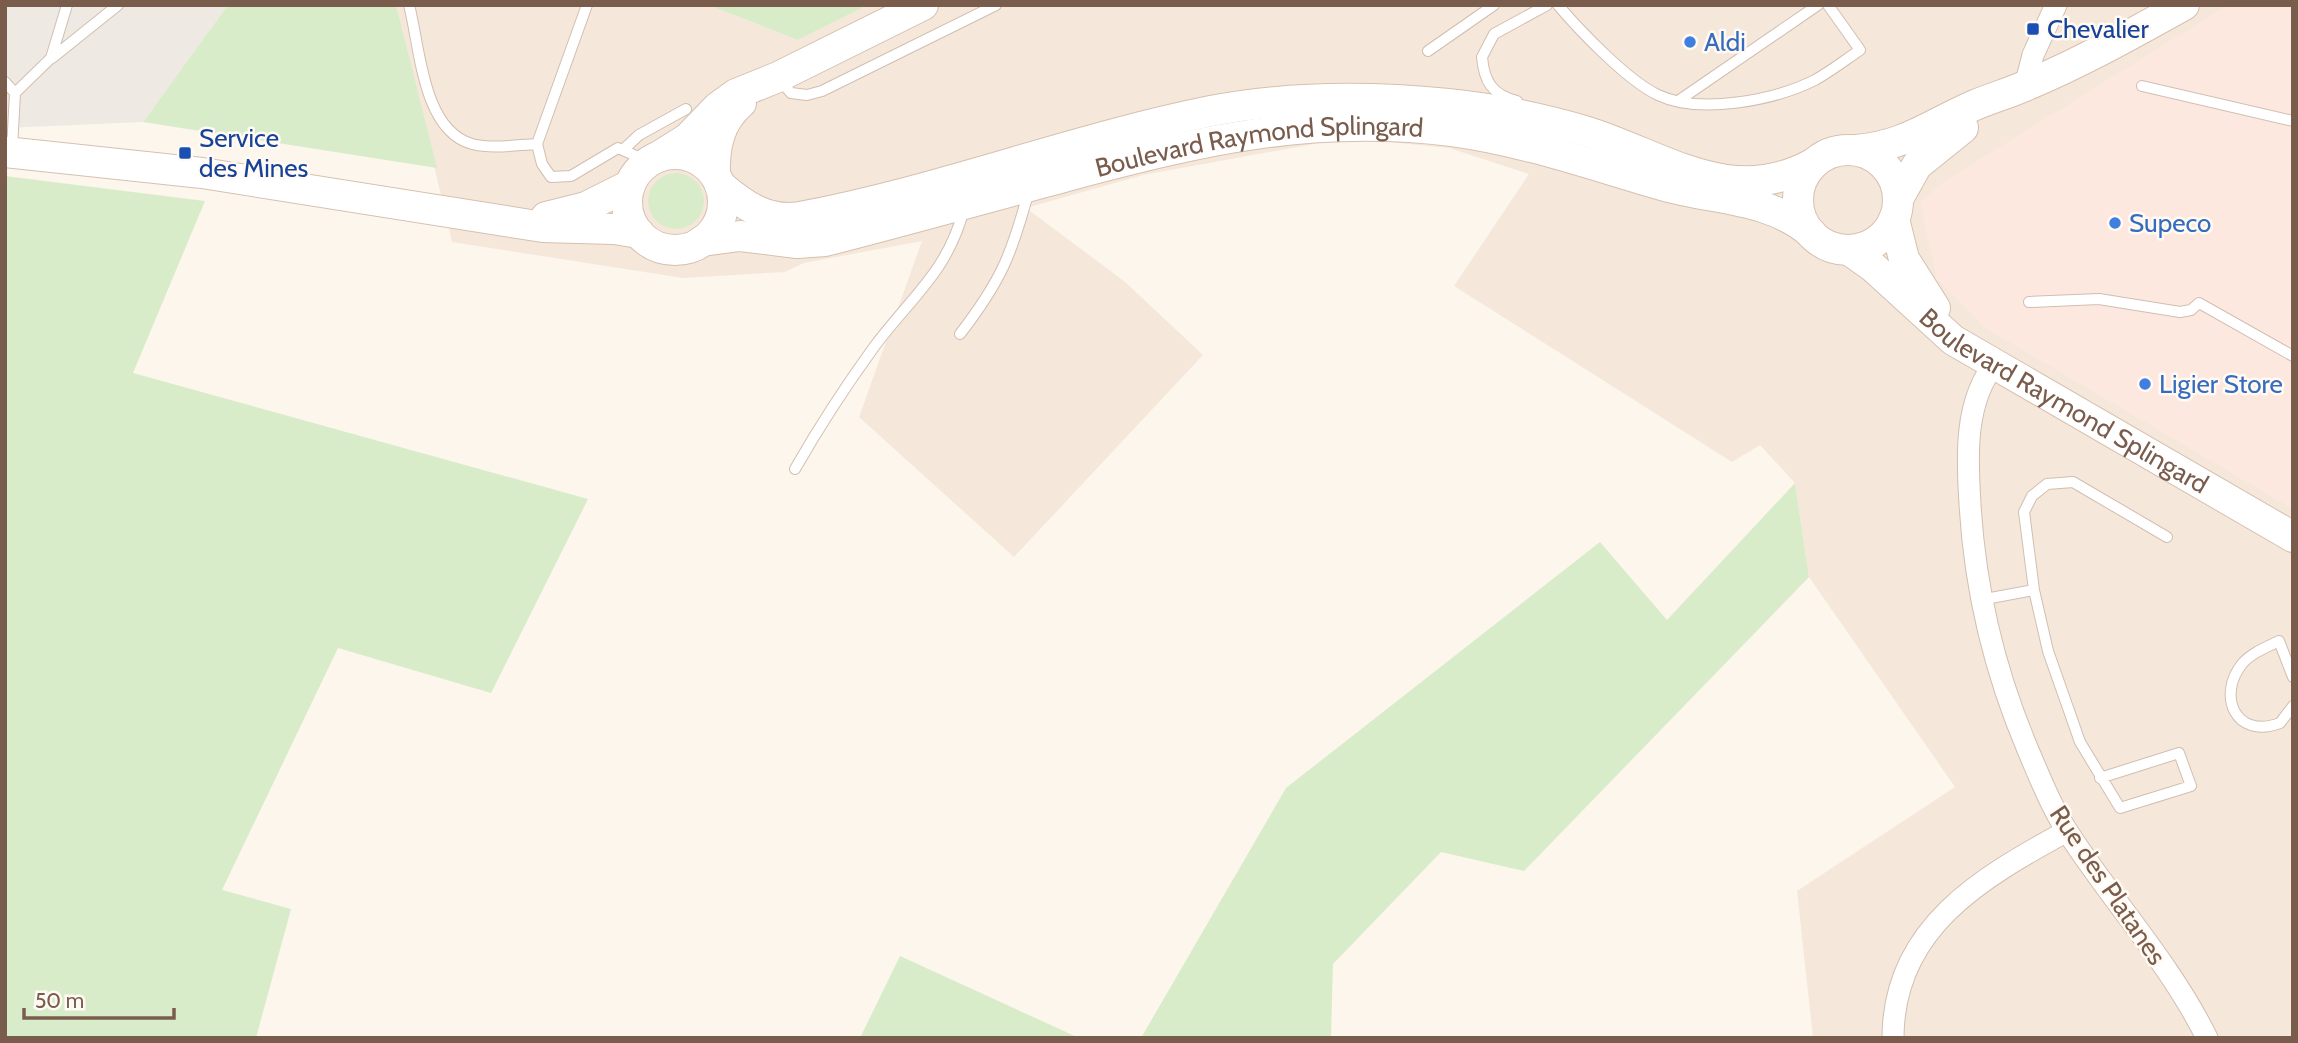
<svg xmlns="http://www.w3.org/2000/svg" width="2298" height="1043" font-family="Cabin,sans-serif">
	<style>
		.residential { fill: #f5e8da }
		.commercial { fill: #fde8e0 }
		.industrial { fill: #efe9e4 }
		.green { fill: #d8ecc9 }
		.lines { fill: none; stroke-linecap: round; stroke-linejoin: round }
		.lane-casing { stroke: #d1beb0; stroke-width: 12 }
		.street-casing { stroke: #d1beb0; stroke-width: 23 }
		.secondary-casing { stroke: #d6c0b0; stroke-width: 32 }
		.lane { stroke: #fff; stroke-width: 10 }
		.street { stroke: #fff; stroke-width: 21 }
		.secondary { stroke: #fff; stroke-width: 30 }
		.transit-dot { fill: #1a4fb4; stroke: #fffaf3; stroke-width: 2.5 }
		.shop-dot { fill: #3f7fe0; stroke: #fffaf3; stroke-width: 2.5 }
		.labels { text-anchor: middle; stroke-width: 5; stroke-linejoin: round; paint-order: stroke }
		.transit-label { font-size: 26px; fill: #164399; stroke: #fffaf3; text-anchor: start }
		.shop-label { font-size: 26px; fill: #366cbe; stroke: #fffaf3; text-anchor: start }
		.street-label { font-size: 26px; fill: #7a5c4d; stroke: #fffaf3 }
	</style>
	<rect width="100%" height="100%" fill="#fdf6ec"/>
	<!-- residential -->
	<path class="residential" d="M396 5H708L798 40 868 5H2293V1038H1813L1797 891 1955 787 1809 577 1795 483 1760 445 1732 462 1454 286 1529 174 1449 148 1347 138 1143 175 1026 208 1124 281 1203 355 1014 557 859 417 922 241 804 263 785 272 683 278 452 242Z"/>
	<!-- commercial -->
	<path class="commercial" d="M2228 5H2293V509L1985 328 1937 279 1920 203 1944 182Z"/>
	<!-- industrial -->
	<path class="industrial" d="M5 5H228L143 122 5 128Z"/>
	<!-- green -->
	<path class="green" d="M228 5H396L437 168 143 122Z
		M708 5H868L798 40Z
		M648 201a28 28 0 1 1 56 0a28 28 0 1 1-56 0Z
		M5 176 205 201 133 373 588 499 491 693 338 648 222 890 291 909 256 1038H5Z
		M1795 483 1809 577 1524 871 1441 852 1333 964 1331 1038H1141L1286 788 1600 542 1667 620Z
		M900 956 1079 1038H860Z"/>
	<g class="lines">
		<defs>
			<path id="lane" d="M409 5C420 46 422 130 472 144 492 149 516 145 537 144
				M587 5 537 144 542 164 551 177 571 176 618 148 634 155 644 164
				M1558 5C1580 31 1628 81 1658 95 1700 115 1775 100 1815 80 1831 71 1845 60 1860 50L1828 5
				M1428 51 1494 5
				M52 58 118 5
				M779 79 791 93 807 95 822 91 996 5
				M5 82 15 93
				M2142 86 2293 121
				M1517 101C1492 95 1484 81 1482 57L1494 34 1547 5
				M1678 101 1818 5
				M12 149 15 93 51 58 67 5
				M624 149 639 135 686 109
				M2029 302 2099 299 2180 312 2191 310 2199 303 2293 356
				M960 334C1001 281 1012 254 1029 190
				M795 469C819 427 845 387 874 347 911 297 947 273 964 209
				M1980 600 2034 590
				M2293 677 2279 641C2267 647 2251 653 2242 664 2217 695 2235 740 2280 723L2293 706
				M2100 778 2179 753 2191 786 2120 808 2080 742 2048 651 2034 590 2024 512 2032 496 2047 484 2073 482 2167 537"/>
			<path id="street" d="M2025 86 2033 55 2056 5
				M1996 362C1964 401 1967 457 1970 504 1975 591 1994 670 2028 750 2040 778 2051 806 2067 831 2112 901 2170 963 2207 1038
				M1893 1038C1893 928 1981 878 2067 831"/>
			<g id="secondary">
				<path d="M1856 150C1905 146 1931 124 1975 105 1992 98 2009 93 2025 86 2080 63 2132 34 2184 5"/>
				<circle cx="1848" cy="200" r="50"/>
				<path d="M5 152 202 173 543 227 614 229 639 233"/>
				<circle cx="675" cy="202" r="48"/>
				<path d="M658 157 688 138 718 107 736 94 778 77 923 5"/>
				<path d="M715 175C714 147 719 122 741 103"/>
				<path d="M720 185C744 206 768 222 800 217 939 191 1072 139 1211 111 1289 96 1369 96 1448 104 1496 109 1542 118 1588 132 1666 157 1732 209 1814 163"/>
				<path d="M1898 199 1917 165 1963 128"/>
				<path d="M546 217 586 207 630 185"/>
				<path d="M1894 219 1904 259 1935 308"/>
				<path id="s1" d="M702 241 740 236 797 243 825 241C907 220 989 197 1071 175 1202 140 1314 114 1452 131 1525 141 1592 165 1662 185 1713 200 1769 197 1811 233"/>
				<path id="s2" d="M1849 250 1873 267 1953 340 2293 537"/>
			</g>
		</defs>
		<!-- lane casing -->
		<use href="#lane" class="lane-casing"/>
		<!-- street casing -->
		<use href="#street" class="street-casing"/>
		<!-- secondary casing -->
		<use href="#secondary" class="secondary-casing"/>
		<!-- lane -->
		<use href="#lane" class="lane"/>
		<!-- street -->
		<use href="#street" class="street"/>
		<!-- secondary -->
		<use href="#secondary" class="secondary"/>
	</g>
	<!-- markers -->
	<g class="transit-dot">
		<rect x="2026" y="22" width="14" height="14" rx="3.5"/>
		<rect x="178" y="146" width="14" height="14" rx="3.5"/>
	</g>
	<g class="shop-dot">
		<circle cx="1690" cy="42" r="7"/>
		<circle cx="2115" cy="223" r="7"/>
		<circle cx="2145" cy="384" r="7"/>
	</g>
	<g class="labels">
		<!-- transit labels -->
		<g class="transit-label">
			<text x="2047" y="38">Chevalier</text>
			<text x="199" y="147">Service<tspan x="199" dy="30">des Mines</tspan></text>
		</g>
		<!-- shop labels -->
		<g class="shop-label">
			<text x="1704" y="51">Aldi</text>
			<text x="2129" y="232">Supeco</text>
			<text x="2159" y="393">Ligier Store</text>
		</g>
		<!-- street labels -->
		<g class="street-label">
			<text dy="9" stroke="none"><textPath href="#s1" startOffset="570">Boulevard Raymond Splingard</textPath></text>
			<text dy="9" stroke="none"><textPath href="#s2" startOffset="264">Boulevard Raymond Splingard</textPath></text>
			<text transform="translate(2108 885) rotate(56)" y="9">Rue des Platanes</text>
		</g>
	</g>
	<!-- border -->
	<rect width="2298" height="1043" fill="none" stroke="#7a5c4d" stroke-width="14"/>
	<!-- scale -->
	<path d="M24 1008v10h150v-10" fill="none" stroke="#7a5c4d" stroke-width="3.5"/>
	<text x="35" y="1008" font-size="21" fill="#7a5c4d" stroke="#fffaf3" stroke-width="5" paint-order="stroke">50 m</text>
</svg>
